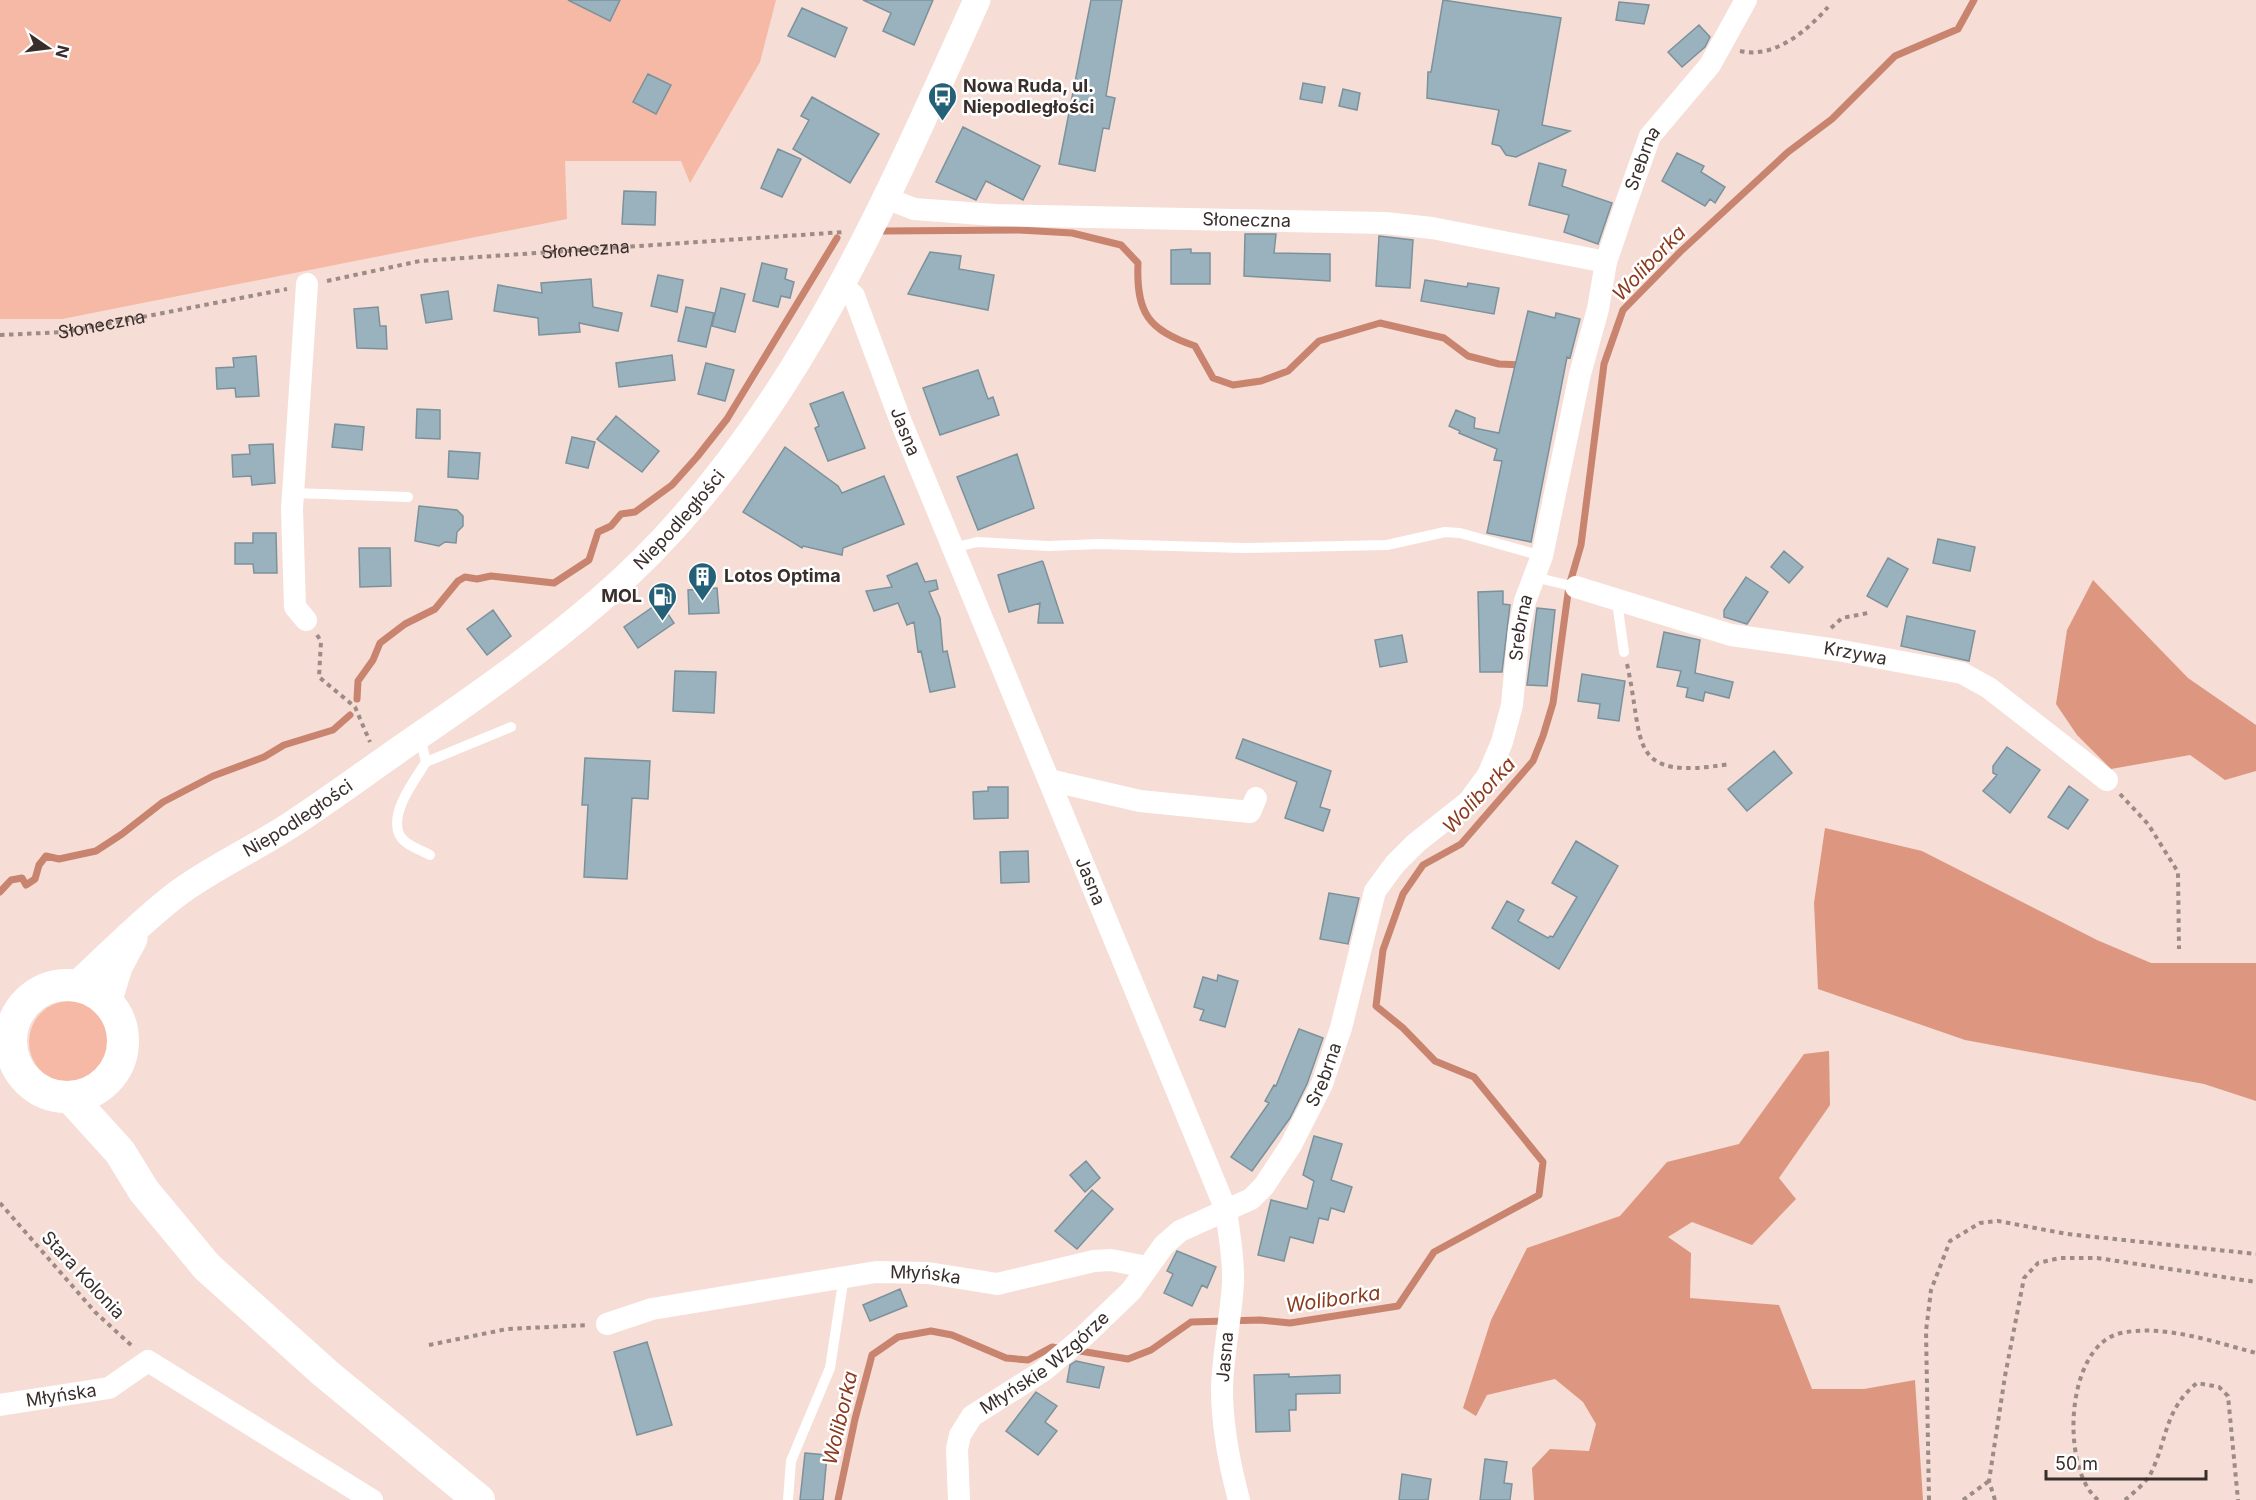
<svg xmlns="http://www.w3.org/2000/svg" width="2256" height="1500" font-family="Inter,sans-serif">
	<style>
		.green { fill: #f5b9a5 }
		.forest { fill: #dd9780 }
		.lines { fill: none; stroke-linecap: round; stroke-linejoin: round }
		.stream { stroke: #c8846e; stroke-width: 7 }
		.building { fill: #9ab2bd; stroke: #7b929c; stroke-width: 1.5 }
		.path { stroke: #9d8b86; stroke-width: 4; stroke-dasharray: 4.5 4.5; stroke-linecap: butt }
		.service { stroke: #fff; stroke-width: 10 }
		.minor { stroke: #fff; stroke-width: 22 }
		.tertiary { stroke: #fff; stroke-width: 27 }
		.secondary { stroke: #fff; stroke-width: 32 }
		.labels { text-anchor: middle; stroke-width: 5; stroke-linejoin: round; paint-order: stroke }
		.poi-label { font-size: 18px; font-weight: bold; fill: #382f2c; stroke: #fff; text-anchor: start }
		.street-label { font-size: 18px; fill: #382f2c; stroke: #fff }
		.water-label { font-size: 20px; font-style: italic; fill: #8c3a1d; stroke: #fff }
	</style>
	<rect width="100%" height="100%" fill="#f6ddd5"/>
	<!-- green -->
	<path class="green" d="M0 0H776L760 62 690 183 681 161H565L567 219 62 319H0Z
		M29 1042a41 41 0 1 1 82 0a41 41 0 1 1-82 0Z"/>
	<!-- forest -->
	<path class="forest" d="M2093 580 2188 678 2256 725V771L2225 780 2190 755 2111 769 2077 735 2056 704 2067 630Z
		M1825 828 1922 851 2097 940 2151 963H2256V1101L2204 1084 1965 1040 1818 989 1814 903Z
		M1829 1051 1830 1105 1779 1178 1796 1199 1752 1245 1692 1222 1668 1237 1691 1253 1690 1298 1779 1305 1812 1389H1864L1915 1380 1923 1500H1534L1532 1468 1550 1449 1589 1451 1596 1424 1583 1402 1555 1379 1487 1395 1476 1416 1463 1408 1491 1320 1527 1248 1620 1216 1667 1162 1739 1144 1804 1054Z"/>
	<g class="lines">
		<!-- stream -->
		<path class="stream" d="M884 231 1019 230 1072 233 1121 245 1138 263C1136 313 1148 330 1195 346L1213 378 1233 385 1261 381 1288 371 1319 341 1380 323 1444 338 1468 356 1499 364 1523 365
			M357 699 358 681 373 660 380 643 405 624 435 609 458 581 465 577 477 579 491 576 554 583 589 560 598 532 611 526 621 514 635 512 672 485 697 457 727 419 837 238
			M0 892 11 880 22 878 26 885 35 879 39 865 46 856 59 859 96 851 122 834 163 802 213 776 264 757 284 745 333 730 350 715
			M1074 1350 1128 1359 1151 1350 1191 1322 1260 1320 1290 1323 1398 1306 1434 1252 1539 1195 1543 1162 1474 1077 1435 1061 1403 1028 1376 1006 1383 950 1403 894 1423 865 1461 844 1533 761 1543 736 1553 703 1569 586 1581 545 1604 364 1623 310 1680 252 1788 152 1832 119 1895 56 1958 29 1974 0
			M838 1500 855 1419 872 1355 898 1337 931 1331 952 1335 1006 1358 1028 1360 1052 1347 1063 1349"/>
	</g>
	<!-- building -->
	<path class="building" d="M568 0H620L610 21Z
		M863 0H933L914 45 883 31 891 13Z
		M1091 0H1122L1106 96 1115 98 1109 129 1103 128 1095 171 1059 164Z
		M1443 0 1561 18 1542 125 1570 131 1516 157 1506 155 1500 146 1492 144 1499 110 1427 98 1428 72H1431Z
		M1619 2 1649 5 1644 24 1616 20Z
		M802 8 847 28 835 57 788 36Z
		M1699 25 1710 37 1705 47 1682 67 1668 52Z
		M648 74 671 85 656 114 633 102Z
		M1303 83 1325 87 1322 103 1300 99Z
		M1343 89 1360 93 1357 110 1339 106Z
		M812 97 879 134 850 183 793 149 809 120 801 116Z
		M963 127 1040 166 1023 200 986 181 976 200 936 182Z
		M778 149 801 159 782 197 761 188Z
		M1677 153 1704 166 1701 172 1725 187 1715 203 1710 199 1705 206 1662 181Z
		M1539 163 1566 170 1562 186 1612 203 1598 244 1564 232 1569 215 1529 205Z
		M624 191 656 192 655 225 622 224Z
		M1245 234H1276L1274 253 1330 254V281L1244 276Z
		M1379 236 1413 240 1410 288 1376 286Z
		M1191 249V253H1210V284H1171V250Z
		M930 252 961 256 959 269 994 275 988 310 908 294Z
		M762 263 787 269 785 279 794 282 790 298 781 296 778 307 753 301Z
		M658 275 683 280 677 312 651 306Z
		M591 279 593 307 622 313 618 331 579 323 580 332 539 335 538 318 494 311 498 285 542 293 541 283Z
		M1425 280 1467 287 1468 283 1499 288 1494 314 1421 301Z
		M721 288 745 294 735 332 712 326Z
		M448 291 452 319 426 323 421 295Z
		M378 307 380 326H386L387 349 357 348 354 309Z
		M686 307 714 313 706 347 678 341Z
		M1528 311 1555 318 1556 313 1580 319 1570 358 1567 357 1531 542 1487 533 1502 461 1494 460 1497 449 1459 433 1460 431 1449 426 1456 410 1475 418 1474 428 1499 433Z
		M672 355 675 380 619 387 616 363Z
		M256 356 259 396 236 397 235 388 217 389 216 368 234 367 233 358Z
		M706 363 734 370 725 401 698 394Z
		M978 370 988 399 993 397 999 415 940 435 923 388Z
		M843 392 865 448 828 461 815 428 819 426 810 404Z
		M417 409 440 410V439L416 438Z
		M616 416 659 451 642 472 597 439Z
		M335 424 364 427 362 450 332 447Z
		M572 437 595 442 588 468 566 463Z
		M273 444 275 483 252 485 251 476 233 477 232 455 250 454 249 445Z
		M785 447 838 486 842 493 884 476 904 524 843 548 842 555 803 546 802 548 743 512Z
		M449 451 480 453 478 479 448 477Z
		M1017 454 1034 508 978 530 957 477Z
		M419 506 457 510 463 516V526L457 532 456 543 445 542 439 546 415 541Z
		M253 533H276L277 573H254L253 564H235V543H253Z
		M1938 539 1975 547 1970 571 1933 563Z
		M359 548H390L391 586 360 587Z
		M1784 551 1803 567 1789 583 1771 567Z
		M1888 558 1908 569 1887 607 1867 596Z
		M1042 561 1043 562 1063 623H1038L1040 603 1009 612 998 575Z
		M917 563 925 582 936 580 938 589 929 592 940 618 943 652 947 651 955 687 930 692 921 651 918 652 914 622 907 625 898 603 874 611 866 591 892 587 887 576Z
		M1746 577 1768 592 1747 624 1724 617V610Z
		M717 588 719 613 689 614 688 590Z
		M1503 591V604L1510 605 1502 672H1480L1478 592Z
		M660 602 674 623 638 648 624 627Z
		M1537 608 1555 610 1547 686 1527 685Z
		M493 610 511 636 487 655 467 629Z
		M1907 616 1975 631 1969 661 1901 646Z
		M1664 632 1700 640 1695 673 1733 682 1729 698 1705 692 1703 701 1686 697 1688 688 1677 686 1681 671 1657 667Z
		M1402 635 1407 662 1380 667 1375 640Z
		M675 671 716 672 714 713 673 711Z
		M1582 674 1625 681 1619 721 1598 718 1600 704 1578 701Z
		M1243 739 1331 771 1320 807 1330 810 1323 831 1285 818 1297 782 1236 758Z
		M2007 747 2040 770 2010 813 1983 791 1997 775 1993 773V766Z
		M1774 751 1792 773 1747 811 1728 789Z
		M585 758 650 761 648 799 632 798 627 879 584 877 588 805H582Z
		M2069 786 2088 800 2068 829 2048 817Z
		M988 787H1008V818L974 819 973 792 988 791Z
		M1576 841 1618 866 1559 969 1492 928 1507 901 1524 910 1518 921 1548 938 1550 936 1553 937 1577 897 1552 883Z
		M1028 851 1029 882 1001 883 1000 852Z
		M1329 893 1359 898 1348 944 1320 939Z
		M1218 975 1238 981 1225 1027 1200 1020 1204 1010 1194 1007 1203 977 1217 981Z
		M1299 1029 1323 1038 1307 1084 1290 1118 1252 1171 1231 1157 1269 1103 1265 1101 1274 1085 1276 1086Z
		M1314 1136 1342 1144 1331 1180 1352 1187 1344 1212 1331 1208 1328 1220 1319 1218 1313 1243 1290 1237 1284 1261 1258 1255 1271 1200 1307 1209 1314 1181 1303 1175Z
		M1086 1161 1100 1178 1085 1192 1070 1175Z
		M1092 1190 1113 1209 1077 1249 1055 1231Z
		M1177 1251 1216 1267 1207 1288 1202 1285 1192 1306 1164 1293 1173 1274 1167 1271Z
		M900 1289 907 1306 870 1321 863 1305Z
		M647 1342 672 1425 637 1435 614 1352Z
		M1076 1361 1104 1367 1099 1388 1067 1382 1070 1365Z
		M1289 1374V1377L1340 1375V1393L1296 1394V1410H1289L1290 1431 1256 1432 1254 1375Z
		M1036 1392 1057 1406 1045 1422 1057 1431 1038 1455 1006 1431Z
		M805 1453 827 1455 823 1500H800Z
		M1485 1459 1507 1462 1504 1483 1512 1484 1510 1500H1480Z
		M1402 1474 1431 1479 1428 1500H1399Z"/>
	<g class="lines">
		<!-- path -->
		<g class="path">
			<path d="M1740 51C1774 59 1807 31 1828 7"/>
			<path id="s1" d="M327 281 420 261 844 232"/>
			<path id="s2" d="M0 335 65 332 287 289"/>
			<path d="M1831 628 1842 618 1868 613"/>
			<path d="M317 635 321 641 319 677 355 707 370 742"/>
			<path d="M1627 664C1645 744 1625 781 1730 764"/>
			<path d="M2120 794 2148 824 2178 872 2179 949"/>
			<path d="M0 1203 95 1312 132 1346"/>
			<path d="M429 1345 507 1329 588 1325"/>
			<path d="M1929 1500 1926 1331 1931 1290 1950 1241 1980 1223 1998 1221 2067 1234 2256 1254"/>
			<path d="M1963 1500 1989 1481"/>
			<path d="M1995 1500 1989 1481 2005 1376 2024 1278 2038 1263 2060 1258H2097L2256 1282"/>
			<path d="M2098 1500C2060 1469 2065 1345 2121 1333 2164 1324 2214 1342 2256 1353"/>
			<path d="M2125 1500C2133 1493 2146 1483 2151 1473 2168 1438 2164 1410 2197 1383L2219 1387 2228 1396 2238 1500"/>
		</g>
		<!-- service -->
		<path class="service" d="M293 493 408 497
			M953 548 977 542 1048 546 1100 544 1244 548 1387 545 1445 532 1460 533 1542 556
			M1534 577 1576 587
			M1617 602 1624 652
			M420 736 426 762C415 780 390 811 399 834 404 845 421 850 430 855
			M426 762 511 727
			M788 1500 791 1461 830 1368 844 1276"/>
		<!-- minor -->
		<g class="minor">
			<path id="s3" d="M886 198 914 209 995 215 1385 223 1432 228 1606 262"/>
			<path id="s4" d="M842 284 854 296 901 422 1226 1210C1229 1234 1234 1258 1233 1283 1231 1318 1223 1352 1222 1388 1222 1426 1229 1463 1239 1500"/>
			<path id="s5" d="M1576 587 1731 635 1837 650 1962 673 1989 688 2107 780"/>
			<path d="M306 620 295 607 292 509 307 284"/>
			<path d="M1049 780 1140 801 1250 812 1256 798"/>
			<path id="s6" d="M607 1324 652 1309 876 1272 928 1273 997 1284 1094 1261 1111 1260 1147 1267"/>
			<path id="s7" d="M0 1405 109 1388 148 1361 372 1500"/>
			<path id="s8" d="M959 1500 957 1449 960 1435 972 1416 1043 1371 1082 1338 1131 1291 1164 1245 1180 1231 1251 1199 1264 1186 1291 1145 1322 1084 1341 1028 1375 891 1395 864 1416 843 1469 801 1488 775 1502 742 1512 705 1519 629 1525 601 1542 556 1580 374 1598 309 1606 262 1626 203 1650 136 1710 65 1746 0"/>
		</g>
		<!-- tertiary -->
		<g class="tertiary">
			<path id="s9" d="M75 986C109 955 140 922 177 894 212 868 252 850 289 826 329 800 368 771 407 744 473 699 540 652 600 600 783 443 880 215 977 0"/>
			<path d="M108 1003 119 967 134 939"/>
		</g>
		<!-- secondary -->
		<path class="secondary" d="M11 1041a56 56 0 1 1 112 0a56 56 0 1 1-112 0Z
			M70 1097 120 1152 144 1191 207 1267 325 1373 479 1500"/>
	</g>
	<!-- icons -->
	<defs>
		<symbol id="bus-pin" viewBox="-11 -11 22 30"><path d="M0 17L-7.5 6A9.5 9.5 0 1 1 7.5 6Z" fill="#246078" stroke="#fff"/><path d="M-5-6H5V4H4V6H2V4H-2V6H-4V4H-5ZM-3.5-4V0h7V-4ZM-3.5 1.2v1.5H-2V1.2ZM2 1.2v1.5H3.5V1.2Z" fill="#fff"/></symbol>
		<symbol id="building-pin" viewBox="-11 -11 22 30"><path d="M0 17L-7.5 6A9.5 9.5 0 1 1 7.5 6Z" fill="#246078" stroke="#fff"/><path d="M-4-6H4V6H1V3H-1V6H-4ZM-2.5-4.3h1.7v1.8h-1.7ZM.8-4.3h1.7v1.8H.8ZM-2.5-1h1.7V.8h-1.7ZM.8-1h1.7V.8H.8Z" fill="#fff"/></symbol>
		<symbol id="fuel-pin" viewBox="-11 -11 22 30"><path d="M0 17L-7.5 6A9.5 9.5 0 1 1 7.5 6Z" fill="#246078" stroke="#fff"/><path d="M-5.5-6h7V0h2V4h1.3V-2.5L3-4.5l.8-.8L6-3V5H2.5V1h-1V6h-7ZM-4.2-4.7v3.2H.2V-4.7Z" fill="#fff"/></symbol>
	</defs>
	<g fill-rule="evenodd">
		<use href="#bus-pin" x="926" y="80" width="33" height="45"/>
		<use href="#building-pin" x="686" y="560" width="33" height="45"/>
		<use href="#fuel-pin" x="646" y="580" width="33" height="45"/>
	</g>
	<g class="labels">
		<!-- poi labels -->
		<g class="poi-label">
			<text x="963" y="92">Nowa Ruda, ul.<tspan x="963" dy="21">Niepodległości</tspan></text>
			<text x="724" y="582">Lotos Optima</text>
			<text x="642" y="602" text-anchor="end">MOL</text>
		</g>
		<!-- street labels -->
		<g class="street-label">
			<text dy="6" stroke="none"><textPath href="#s8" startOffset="1584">Srebrna</textPath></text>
			<text dy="6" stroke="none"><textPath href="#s3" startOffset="363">Słoneczna</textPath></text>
			<text dy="6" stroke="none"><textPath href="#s1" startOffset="261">Słoneczna</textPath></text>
			<text dy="6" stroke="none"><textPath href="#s2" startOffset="102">Słoneczna</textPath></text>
			<text dy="6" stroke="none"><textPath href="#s4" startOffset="162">Jasna</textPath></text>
			<text dy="6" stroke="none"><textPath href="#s9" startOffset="766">Niepodległości</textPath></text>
			<text dy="6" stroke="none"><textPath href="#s8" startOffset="1098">Srebrna</textPath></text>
			<text dy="6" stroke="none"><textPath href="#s5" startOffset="288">Krzywa</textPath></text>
			<text dy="6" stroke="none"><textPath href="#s9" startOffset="280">Niepodległości</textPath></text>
			<text dy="6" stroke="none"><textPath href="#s4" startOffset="648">Jasna</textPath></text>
			<text dy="6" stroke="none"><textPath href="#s8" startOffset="592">Srebrna</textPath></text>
			<text transform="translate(83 1275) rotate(47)" y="6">Stara Kolonia</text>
			<text dy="6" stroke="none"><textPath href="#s6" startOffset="324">Młyńska</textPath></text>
			<text transform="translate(1225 1357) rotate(-85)" y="6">Jasna</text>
			<text dy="6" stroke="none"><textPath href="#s8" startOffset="178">Młyńskie Wzgórze</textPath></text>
			<text dy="6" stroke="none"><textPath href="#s7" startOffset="62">Młyńska</textPath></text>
		</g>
		<!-- water labels -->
		<g class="water-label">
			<text transform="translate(1649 263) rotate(-46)" y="7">Woliborka</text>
			<text transform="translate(1479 795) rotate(-47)" y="7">Woliborka</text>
			<text transform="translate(1333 1299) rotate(-8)" y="7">Woliborka</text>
			<text transform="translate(840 1418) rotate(-77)" y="7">Woliborka</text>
		</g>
	</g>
	<!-- north arrow -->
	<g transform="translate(48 48) rotate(104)" stroke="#ffffff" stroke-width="4.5" paint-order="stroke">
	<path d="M0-4.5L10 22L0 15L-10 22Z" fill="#382f2c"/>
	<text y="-9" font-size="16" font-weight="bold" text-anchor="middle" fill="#382f2c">N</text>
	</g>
	<!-- scale -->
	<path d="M2046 1470v9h160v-9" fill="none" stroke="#382f2c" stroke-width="3"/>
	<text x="2055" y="1470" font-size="18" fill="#382f2c" stroke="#ffffff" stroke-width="4.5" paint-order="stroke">50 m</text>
</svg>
